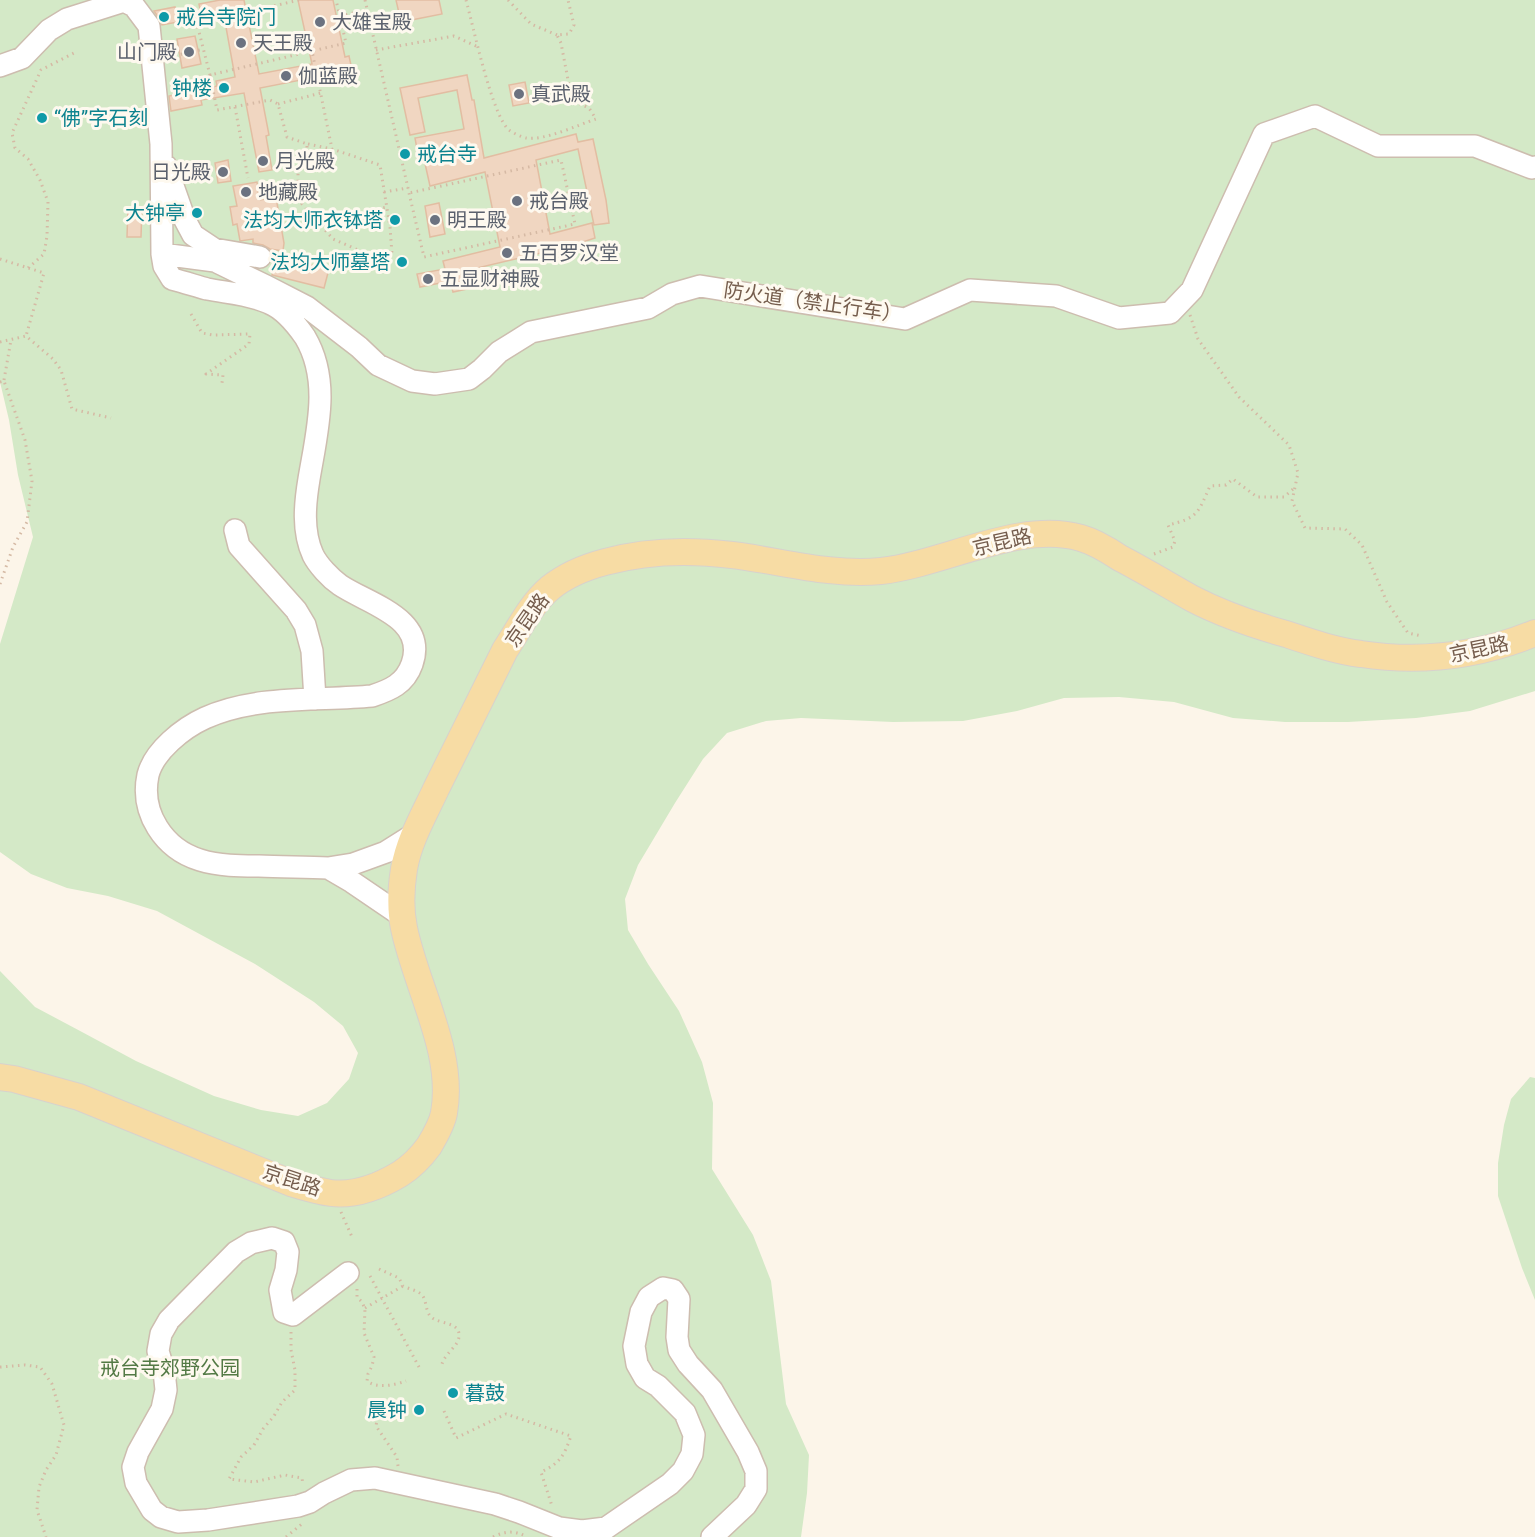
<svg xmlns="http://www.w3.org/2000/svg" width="1535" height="1537" font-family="Roboto,'Noto Sans SC',sans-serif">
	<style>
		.green { fill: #d4e9c7 }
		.building { fill: #f0d6c1; stroke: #e2bda2; stroke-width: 1.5 }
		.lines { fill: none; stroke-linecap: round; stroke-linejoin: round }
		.minor-casing { stroke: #cdbdaf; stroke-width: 24 }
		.major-casing { stroke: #d8d2cd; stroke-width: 28 }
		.path { stroke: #d5b9a4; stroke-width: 3; stroke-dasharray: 1.5 4.5; stroke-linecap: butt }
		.minor { stroke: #fff; stroke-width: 21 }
		.major { stroke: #f7dca4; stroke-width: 26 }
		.culture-dot { fill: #0f9aa8; stroke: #fef9ef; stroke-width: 2 }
		.worship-dot { fill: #6b7280; stroke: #fef9ef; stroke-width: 2 }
		.labels { text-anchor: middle; stroke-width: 6; stroke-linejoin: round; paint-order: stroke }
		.culture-label { font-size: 20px; fill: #0d838f; stroke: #fef9ef; text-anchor: end }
		.worship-label { font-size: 20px; fill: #5b616d; stroke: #fef9ef; text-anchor: start }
		.street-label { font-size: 20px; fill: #755d4d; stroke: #fef9ef }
		.park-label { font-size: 20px; fill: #537a45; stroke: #fef9ef }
	</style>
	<rect width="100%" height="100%" fill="#fcf5e9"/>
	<path class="green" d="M0,0H1535V691L1470,711L1416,718L1348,722H1285L1233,718L1174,702L1119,697L1064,698L1017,711L963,721L893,722L801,718L766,721L727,733L703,759L675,803L638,865L625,899L628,930L648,964L679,1011L702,1062L713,1103L712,1169L753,1235L771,1281L786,1404L809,1455L807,1493L801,1537H0V971L35,1007L82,1032L136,1061L214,1096L261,1110L298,1116L327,1103L349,1079L358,1053L343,1026L314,1002L255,964L157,911L108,896L67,888L31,874L0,852V644L33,537L18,475L9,420L0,382Z
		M1530,1077L1535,1078V1300L1522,1268L1498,1196V1163L1504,1125L1511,1099Z"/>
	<path class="building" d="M220,0H244L259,74L312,64L298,0H333L345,57L349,56L352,70L260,88L269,135L266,136L272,170L259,172L244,93L201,100L202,105L171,111L169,96L217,86L216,81L235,77L224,16L202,20L199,4Z
		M396,0H439L442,14L401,22Z
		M175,7L178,22L162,25L159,18L154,11Z
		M195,36L201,64L182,68L177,39Z
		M467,75L472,100H474L484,158L576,134L578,142L593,139L606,200L609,223L594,225L578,149L536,160L550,234L592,223L595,238L571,246L477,268L481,286L453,292L450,281L420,287L417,274L445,269L443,261L500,247L485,172L430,186L424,159L419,160L415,138L464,129L457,90L418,98L425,132L410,135L400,88Z
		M525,82L529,103L513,106L509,85Z
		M228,160L231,181L218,183L215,163Z
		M257,182L259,200L276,197L284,243L283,251L270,249L263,245L253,243V239L240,241L237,224L233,225L230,207L237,206L233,186Z
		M439,203L445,234L430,237L425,206Z
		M128,207H142L141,237H127Z
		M276,257L329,269L324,288L272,275Z"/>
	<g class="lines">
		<g class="minor-casing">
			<path id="minor" d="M0,66L22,58L49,30L67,19L124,1L134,6L149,26L161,144L162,254L164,266L172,279C184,282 196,286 207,289C228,293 250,294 269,303C284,309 296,324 305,337C331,381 317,431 309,479C305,503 302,531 313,555C318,565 330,578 340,585C368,604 428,618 412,664C405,684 390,690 372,696C317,701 255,695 205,718C183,728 154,751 148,775C140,813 164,849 200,860C219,866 240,866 259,866C282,867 305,867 328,868
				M166,166L185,220L193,235L214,249L260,257
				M162,254L215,261L266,286L307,307L359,347L378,365L412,381L435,384L469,379L482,369L499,352L531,332L648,308L672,294L700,286L905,319L970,290L1056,296L1119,318L1170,313L1192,290L1264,134L1315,116L1378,146H1475L1532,168L1535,167
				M235,530L239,546L296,610L305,625L312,651L315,699
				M402,916L352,882L328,868L353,864L386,852L413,835
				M348,1273L293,1315L284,1312L280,1290L286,1270L288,1252L284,1242L272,1238L251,1243L236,1252L169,1320L161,1334L158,1351L164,1371L166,1390L162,1409L138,1452L133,1467L136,1483L152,1510L161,1517L178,1522L208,1520L298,1506L310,1502L324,1493L351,1480L375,1478L495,1504L519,1512L559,1528L582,1531L606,1528L670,1484L683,1471L692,1454L694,1435L685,1413L658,1386L645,1378L637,1364L634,1346L641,1312L649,1297L663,1288L673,1290L679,1299L677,1337L679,1350L688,1364L712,1390L748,1452L756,1471V1489L746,1505L712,1537"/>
		</g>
		<g class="major-casing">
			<path id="major" d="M0,1077L14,1079L79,1097L291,1183C304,1187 317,1191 331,1193C355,1196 380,1186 400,1174C411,1167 421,1157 429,1146C435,1136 442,1124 444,1113C455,1052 416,987 404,928C400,909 401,888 404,869C409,840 424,815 436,789C459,743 482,696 505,650C519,629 531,604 550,588C566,575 586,567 605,562C645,551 691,550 732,555C781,561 831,576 881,571C944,564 1020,520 1081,538C1095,542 1108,550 1120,558C1145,571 1168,585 1193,599C1222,614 1254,625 1286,634C1310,642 1336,651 1361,654C1421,663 1479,656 1535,633"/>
		</g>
		<path class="path" d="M299,0L197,24L210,75L346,43L336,0
			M365,0L408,188L409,193L424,257L575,224L561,160L409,193
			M466,0C473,25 492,116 509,130C513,133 521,137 526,138C544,141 578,125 596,119L589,108L578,103L569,85L561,43L557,35L569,34L574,25L568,0
			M508,0L531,24L557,35
			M340,16L367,10
			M376,50L454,36L478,47
			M169,57L204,49
			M210,75L217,110L270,100L278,104L287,137L307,144V155L298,172V191L302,204L333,239L381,260L392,254L390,227L380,165L332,149L312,51
			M278,104L321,93
			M235,107L248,178
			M308,144L332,149
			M384,192L408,188
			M319,223L387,207
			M0,259L44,273L26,336
			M28,268L44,254L47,236L48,202L40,180L28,159L15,148L12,133L41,70L74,53
			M191,314L202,333L213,335L250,334L249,344L206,374L223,375L222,383
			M1190,315L1198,339L1239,397L1289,445L1298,473L1292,501L1305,528L1345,529L1362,545L1387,602L1408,633L1422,636
			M0,342L26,336L53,359L61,370L72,409L111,418
			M4,380L11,340
			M0,382L4,381L25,440L32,481L27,522L13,547L0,584
			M1154,554L1173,547L1175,541L1168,525C1198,518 1198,513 1210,486L1226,485L1233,479L1257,497H1284L1293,489
			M341,1212L352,1237
			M379,1269L399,1278L403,1286C409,1289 416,1290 421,1294C428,1300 424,1314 434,1319C443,1324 460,1323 459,1336C459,1346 445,1353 442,1364
			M370,1276L419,1367
			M357,1289V1297L362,1302L365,1309L364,1333L374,1357L372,1366L368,1374L367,1381C377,1389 395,1385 406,1381
			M365,1308L403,1286
			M291,1332V1350L295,1370V1390L282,1402L274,1416L263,1429L254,1445L241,1457L229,1479L254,1482L285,1475L302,1478L303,1485
			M0,1367L25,1365L40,1367L52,1384L64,1425L56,1455L46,1470L39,1487L37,1510L46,1537
			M444,1411L456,1438L506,1414L571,1436C564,1456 560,1463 541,1472L552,1506
			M398,1466L397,1457L376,1426C378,1409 395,1407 409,1402
			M286,1537L303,1523
			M493,1537C505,1531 515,1530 527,1537"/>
		<use href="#minor" class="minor"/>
		<use href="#major" class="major"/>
	</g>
	<g class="culture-dot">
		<circle cx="164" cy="17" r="6"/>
		<circle cx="224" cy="88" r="6"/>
		<circle cx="42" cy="118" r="6"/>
		<circle cx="405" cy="154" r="6"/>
		<circle cx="197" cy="213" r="6"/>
		<circle cx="395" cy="220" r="6"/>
		<circle cx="402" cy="262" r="6"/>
		<circle cx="453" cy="1393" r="6"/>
		<circle cx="419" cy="1410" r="6"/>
	</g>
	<g class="worship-dot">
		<circle cx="320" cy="22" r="6"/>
		<circle cx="241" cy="43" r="6"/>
		<circle cx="189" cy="52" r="6"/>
		<circle cx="286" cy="76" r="6"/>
		<circle cx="519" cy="94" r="6"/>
		<circle cx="263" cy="161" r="6"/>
		<circle cx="223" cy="172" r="6"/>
		<circle cx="246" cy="192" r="6"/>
		<circle cx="517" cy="201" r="6"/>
		<circle cx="435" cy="220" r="6"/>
		<circle cx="507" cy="253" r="6"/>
		<circle cx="428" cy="279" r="6"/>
	</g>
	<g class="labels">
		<g class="culture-label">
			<text x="176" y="24" text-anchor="start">戒台寺院门</text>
			<text x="212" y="95">钟楼</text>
			<text x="54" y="125" text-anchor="start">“佛”字石刻</text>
			<text x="417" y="161" text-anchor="start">戒台寺</text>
			<text x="185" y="220">大钟亭</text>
			<text x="383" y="227">法均大师衣钵塔</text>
			<text x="390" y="269">法均大师墓塔</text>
			<text x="465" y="1400" text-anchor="start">暮鼓</text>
			<text x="407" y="1417">晨钟</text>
		</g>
		<g class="worship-label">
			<text x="332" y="29">大雄宝殿</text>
			<text x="253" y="50">天王殿</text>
			<text x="177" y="59" text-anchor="end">山门殿</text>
			<text x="298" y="83">伽蓝殿</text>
			<text x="531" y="101">真武殿</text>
			<text x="275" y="168">月光殿</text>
			<text x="211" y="179" text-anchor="end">日光殿</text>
			<text x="258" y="199">地藏殿</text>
			<text x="529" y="208">戒台殿</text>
			<text x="447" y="227">明王殿</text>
			<text x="519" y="260">五百罗汉堂</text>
			<text x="440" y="286">五显财神殿</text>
		</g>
		<g class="street-label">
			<text transform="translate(813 302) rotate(8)" y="7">防火道（禁止行车）</text>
			<text transform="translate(1002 542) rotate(-13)" y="7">京昆路</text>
			<text transform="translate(527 620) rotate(-55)" y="7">京昆路</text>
			<text transform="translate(1479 649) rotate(-12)" y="7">京昆路</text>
			<text transform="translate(292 1180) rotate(18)" y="7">京昆路</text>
		</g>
		<g class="park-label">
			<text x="170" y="1375">戒台寺郊野公园</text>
		</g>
	</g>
</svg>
